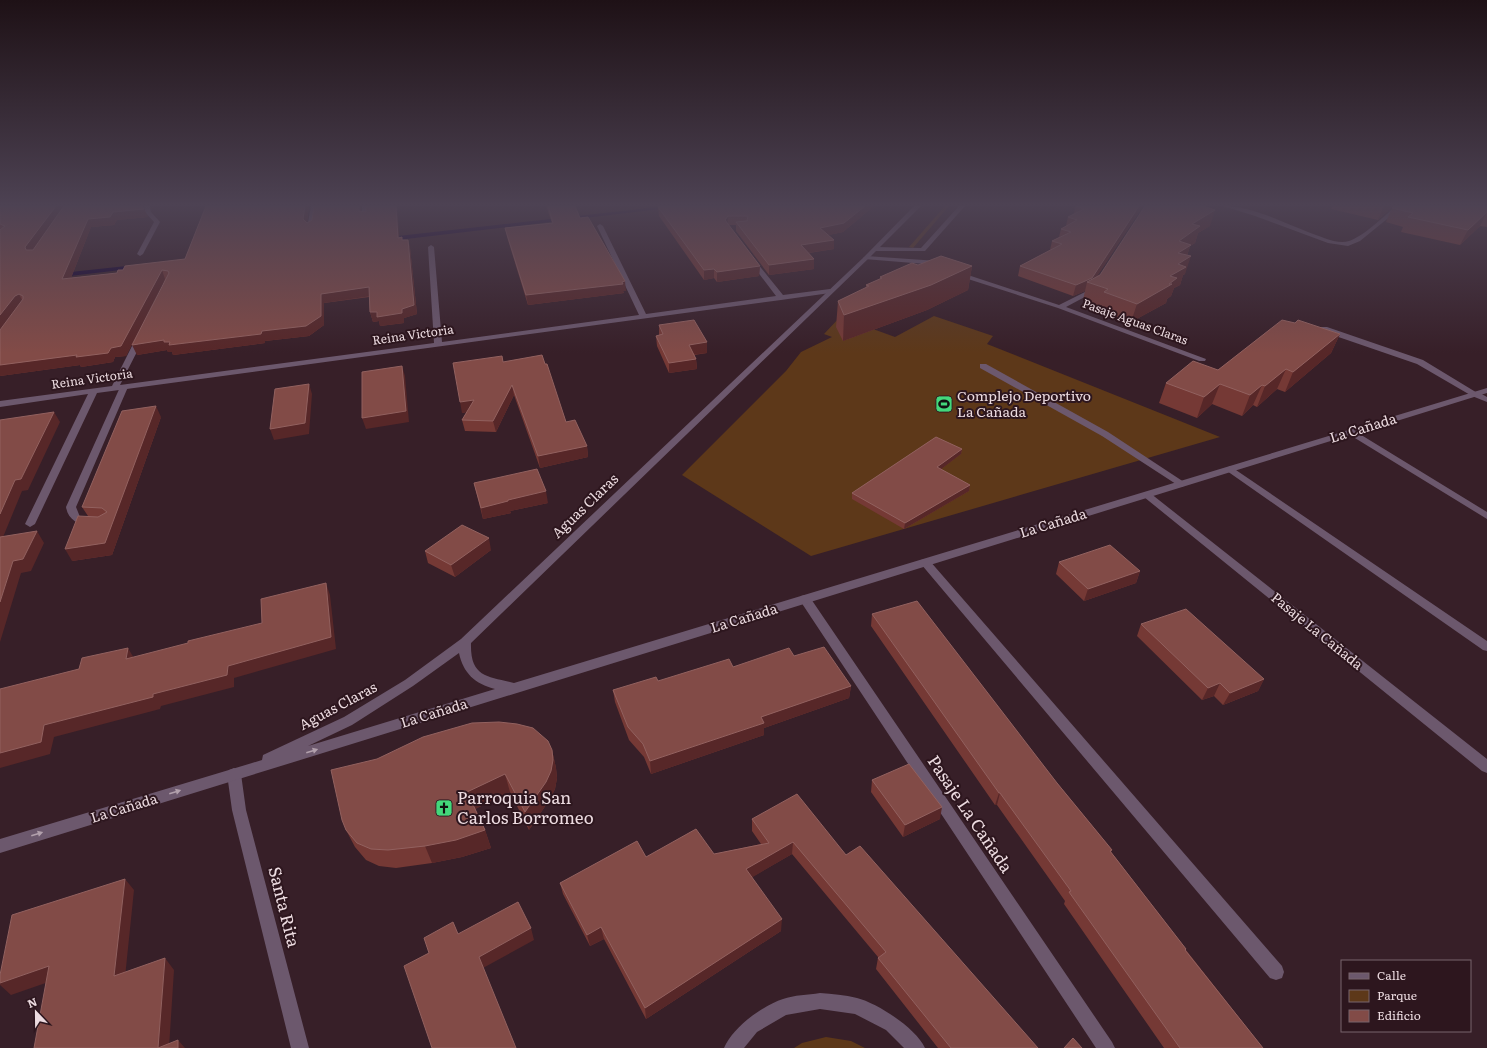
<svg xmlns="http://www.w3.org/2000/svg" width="1487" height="1048" font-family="Literata,serif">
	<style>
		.green { fill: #5d3819 }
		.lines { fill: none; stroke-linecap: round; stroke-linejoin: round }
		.stream { fill: #12002f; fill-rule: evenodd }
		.service { fill: #6c586d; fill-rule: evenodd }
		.minor { fill: #6c586d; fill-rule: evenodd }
		.tertiary { fill: #6c586d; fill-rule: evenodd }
		.wall { fill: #753935 }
		.shaded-wall { fill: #572728 }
		.building { fill: #824b47; stroke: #92615f }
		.oneway { fill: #b2a0ac }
		.labels { text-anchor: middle; stroke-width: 4; stroke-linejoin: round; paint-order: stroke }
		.far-street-label { font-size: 12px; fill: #ecdbe0; stroke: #2d161e }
		.poi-label { font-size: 14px; fill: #ecdbe0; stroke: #2d161e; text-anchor: start }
		.street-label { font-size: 14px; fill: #ecdbe0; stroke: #2d161e }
		.near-poi-label { font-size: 17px; fill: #ecdbe0; stroke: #2d161e; text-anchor: start }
		.near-street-label { font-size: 17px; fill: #ecdbe0; stroke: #2d161e }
	</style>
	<rect width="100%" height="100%" fill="#371f28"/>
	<path class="green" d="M945,206H949L913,248L909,247Z
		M934,316L993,336L987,344L1220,437L811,556L682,475L786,371L801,352L832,337L824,334L840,317L895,337Z
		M826,1037L851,1041L865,1048H794L802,1043Z"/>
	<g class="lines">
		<path class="stream" d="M666,206H686L389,241L386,239L389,237Z
			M136,265L139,267L138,268L61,277L58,275L61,273Z"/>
		<path class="service" d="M144,206H150L151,212L160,222L143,254L140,256L137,254L154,222L145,212Z
			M362,206H368L367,219L362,218Z
			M959,206H965L925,251H876L873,249L876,247L921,248Z
			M1321,327H1327L1423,360L1479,394L1475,396H1472L1417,364L1321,331Z
			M980,364H986L1108,432L1187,484L1182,487L1179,486L1102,436L980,368Z
			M121,385H124L128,387L76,507L80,517L94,522L95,524L90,527C78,524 68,520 66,507Z"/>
		<path class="minor" d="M311,206H317L313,228L310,230L307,228Z
			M1223,206C1252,206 1282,222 1308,232C1320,236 1337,245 1349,241C1364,236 1383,217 1396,206H1403L1360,241L1348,246L1328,243L1255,216Z
			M600,224L603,226L646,314L776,296L748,259L751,257L753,258L783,295L830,289L833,291L830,293L781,300L97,393L35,524L30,527L25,524L88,394L0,407V401L112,386L136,338L140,336L144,338L120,385L434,343L428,247L431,245L434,247L442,342L639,315L597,226Z
			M866,256L938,261L941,263L938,265L864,259L863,258Z
			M957,274L971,276L1059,305L1089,290L1092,286H1096L1097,287L1094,292L1066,307L1206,359L1205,361H1199L1058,308L968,279L955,277L954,276Z
			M1472,392H1478L1487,397V402L1472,396L1471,394Z
			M1230,466L1487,641V651L1483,650L1227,471L1225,469Z
			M1147,492L1150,493L1487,759V773L1482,771L1144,497L1142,495Z
			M925,559L929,560L1282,966L1284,972L1282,978L1276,980L1270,978L921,564L920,562L921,560Z
			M805,595L809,596L1112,1042L1115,1048H1096L801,602L799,599L801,596Z
			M234,768L239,770L241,774L246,810L309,1048H291L232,810L227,774L229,770Z
			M820,993C832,994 845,995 857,998C877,1003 916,1028 925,1048H904L886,1030L855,1014L820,1009L786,1015L757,1032L744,1048H724C733,1027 762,1006 783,999C794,995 808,995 820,993Z"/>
		<path class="tertiary" d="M914,206H921L868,259L471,643C470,678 488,676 514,683L1487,388V393L1358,433L1487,512V519L1350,435L0,853V839L262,760L263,755L344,717L405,680L461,639L864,257ZM459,653C463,673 475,684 495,689L308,746L352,725L413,686Z"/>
	</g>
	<path class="wall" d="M0,206L143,207L148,217L117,220L114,225L91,227L71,278L117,273L123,270L185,259L206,206H309L307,223L312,220L314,206H361V211L400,238L402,240H408L410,248L417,314L404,318V323L380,326L379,321L373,322L370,312L369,297L324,303V325L309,336L265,341V343L173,355L172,352H168L167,350L137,355L165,279L126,356L115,357L113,362L81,367L80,365L0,376Z
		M546,206H575L580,218L626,291H623L624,293L528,305L507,237L505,228L552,223Z
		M659,206H874L843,232L828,235L834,240V249L809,253L814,259V269L769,275L736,231V225H728L760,266L759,276L717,282L714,278L704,280L659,216L658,207Z
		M1075,206H1143L1097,276L1210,226L1198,233L1195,243L1190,246L1187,256L1185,274L1183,275L1180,285L1174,288L1171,296L1167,299L1166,303L1131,322L1099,310L1100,306L1083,300L1085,291L1073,296L1018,276L1020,266L1050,250L1052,241L1059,237L1061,229L1066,226L1068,217L1074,214Z
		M1332,206H1393L1378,220L1331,209Z
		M1487,206V227L1480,226L1460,245L1401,232L1403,227L1386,222L1392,208Z
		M918,265L972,266L968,290L927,310L843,341L836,327L838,301L866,288V285L880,279V277Z
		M1295,323L1340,334L1331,353L1285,392L1277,389L1257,407L1253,405L1242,416L1212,404L1197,418L1159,403L1166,383L1218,370Z
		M659,325L707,353L694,355L696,359L697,369L669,373L657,346L656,336L659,335Z
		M503,362L566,422L587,446L588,457L540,468L514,395L496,432L465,431L462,420L467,412L462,413Z
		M161,417L112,555L72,561L88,516L82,507Z
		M962,449L961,454L941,469L970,485L969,491L904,529L852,499V493Z
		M474,483L548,503L510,511L511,513L483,519Z
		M491,550L455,577L428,563L425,551Z
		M1059,562L1140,571L1136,583L1084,601L1056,574Z
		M872,614L1057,783L1112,850L1111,852L1186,949V950L1263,1048H1164L1064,904L1065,901L997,805H995L871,626Z
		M1141,624L1264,679L1258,691L1223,705L1214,696L1202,700L1137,636Z
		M794,656L851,686L849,698L764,728V735L651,774L644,757L629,740L615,702L613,690L658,681Z
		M552,750L556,768L557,778L555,789L550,799L529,830L510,792L475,809L485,830L491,848L462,857L432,863L396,868L379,866L366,860L355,847L346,830Z
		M872,780L940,819L903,837L871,792Z
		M752,819L846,855L1038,1048H938L876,969L878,958V957L792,854L752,877L781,931L646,1019L604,939L590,946L563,894L560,883L646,857L714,854L761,844L752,831Z"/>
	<path class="shaded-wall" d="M56,206H66L31,259L25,247Z
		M141,206H143V209H144L148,217L117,220L114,225L91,227L67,288L62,279L88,219L113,212Z
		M305,206H309L306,228L303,219Z
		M359,206H361V219L359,211Z
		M396,206H397L400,246L398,238Z
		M865,206H874L843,232L820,237V228Z
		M1139,206H1143L1092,284L1087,282L1085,291L1073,296L1076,285Z
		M1384,206H1393L1378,220Z
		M1215,210L1210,226L1198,233L1195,243L1190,246L1186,259L1191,256L1185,274L1183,275L1180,285L1174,288L1171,296L1167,299L1166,303L1131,322L1137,304L1170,276L1179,241L1192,224Z
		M1487,212L1480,226L1460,245L1468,230Z
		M728,216V225L725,220Z
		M408,240L410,248L417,314L404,318V323L380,326L379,321L373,322L370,312L402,309Z
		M834,240V249L800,254L801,245Z
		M814,259V269L769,275V265Z
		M760,266L759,276L717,282V272Z
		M972,266L968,290L927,310L843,341L844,315Z
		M714,269V278L704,280V270Z
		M162,270L165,279L126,356L115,357L113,362L81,367L80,365L0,376V365L77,355L111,348Z
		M625,281L626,291H623L624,293L528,305L526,295Z
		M369,287L371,296L324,303V325L309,336L265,341V343L173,355L172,352H168L167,350L137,355L132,345L164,340L262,331L321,294Z
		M19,294L24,304L0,332V315L15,296Z
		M1340,334L1331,353L1285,392L1293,372Z
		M707,342V353L689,355V345Z
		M696,359L697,369L669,373V363Z
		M402,366L405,376L409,422L366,429L362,418Z
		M1286,369L1277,389L1257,407L1265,386Z
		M309,384L312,394L309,434L274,440L270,429Z
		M1220,384L1212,404L1197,418L1204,397Z
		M512,385L514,395L496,432L493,421Z
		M1262,385L1253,405L1242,416L1250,395Z
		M474,400L476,410L462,413L460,402Z
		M156,406L161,417L112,555L72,561L65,549L105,543Z
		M54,412L60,422L28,490L22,491L1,542H0V514L15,480Z
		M587,446L588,457L540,468L538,456Z
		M962,449L961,454L936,473L937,467Z
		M970,485L969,491L904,529L905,523Z
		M546,491L548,503L510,511L511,513L483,519L481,508L508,500Z
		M37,531L44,543L31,571L21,573L0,642V602L13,561Z
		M489,538L491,550L455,577L451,565Z
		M1140,571L1136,583L1084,601L1088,589Z
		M326,583L330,595L336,649L234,678V687L161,706L160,709L54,737L50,754L0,768V753L44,725L153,694L228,666Z
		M128,648L135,660L126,659Z
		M1264,679L1258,691L1223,705L1230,693Z
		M1220,683L1214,696L1202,700L1208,688Z
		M851,686L849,698L764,728V735L651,774L650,761L761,717Z
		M552,750L556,768L557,778L555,789L550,799L529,830L525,812Z
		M505,774L510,792L473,810L467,792Z
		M999,793H1000L997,805H995Z
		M942,807L940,819L903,837L905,825Z
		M485,830L491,848L462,857L432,863L425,846Z
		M793,842L792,854L746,881V869Z
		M125,879L134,890L124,987L114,976Z
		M782,919L781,931L646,1019L645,1008Z
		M601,927L604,939L590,946L587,935Z
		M531,928L534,940L483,968L479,957Z
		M165,958L174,970L169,1048H158Z
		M49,966L60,978L11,995L0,985V983Z
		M178,1040L185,1048H178Z"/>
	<path class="building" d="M0,206H56L25,247L26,250H33L64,206H142L144,209L113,212L110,217L88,219L62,279L117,273L118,270H123L125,266L185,259L206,206H305L303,219L307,223L312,220L314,206H359V211L366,212V206H396L398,238L402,237V240H408L414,305L402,309V313L377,317V312H370L369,287L321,294V316L306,326L262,331L261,334L169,345L170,342H164V340L132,345L169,273L168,271L162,270L121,346L111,348L108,353L76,357L77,355L0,365V330L23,299V296L19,294L15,296L0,315V230L5,226L0,224Z
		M548,206H575L580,218L588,217L625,281L622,282L623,284L526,295L505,228L553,223Z
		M661,206H865L844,223L820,228L834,240L801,245L814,259L769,265L736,222L747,221L748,216H728L725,220L760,266L717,272L714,269L704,270L658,207Z
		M1076,206H1139L1092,278L1076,285L1020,266L1062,244L1052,241L1071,232L1061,229L1077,220L1068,217L1084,209Z
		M1145,206H1203L1215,210L1192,224L1200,226L1179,241L1191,245L1178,253L1191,256L1178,264L1186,267L1170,276L1177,278L1169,284H1172L1137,304L1104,292L1108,289L1087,282L1100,275Z
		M1394,206H1487V212L1468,230L1408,217L1413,213L1392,208Z
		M941,256L972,266L931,285L844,315L838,301L869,286L866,285L882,278L880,277L912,263L918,265Z
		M694,320L707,342L689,345L696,359L669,363L656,336L663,334L659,325Z
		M1282,320L1295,323L1298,320L1340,334L1293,372L1286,369L1265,386L1262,385L1250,395L1220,384L1204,397L1166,383L1193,361L1218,370Z
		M542,355L545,364H547L566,422L575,420L587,446L538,456L512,385L493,421L462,420L474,400L460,402L453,363L502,356L503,362Z
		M402,366L406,411L362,418V372Z
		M309,384L305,423L270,429L275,389Z
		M156,406L105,543L65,549L78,516L98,517L107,512L102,508L82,507L122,411Z
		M54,412L21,479L15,480L0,514V420Z
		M936,437L962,449L937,467L970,485L905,523L852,493Z
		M537,469L546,491L508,500V501L481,508L474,483Z
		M462,525L489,538L451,565L425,551Z
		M37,531L23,559L13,561L0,602V537Z
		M1110,545L1140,571L1088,589L1059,562Z
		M326,583L331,637L228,666L227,675L153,694V697L44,725L41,742L0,753V689L79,669L82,658L128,648L126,659L188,643V641L262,623L261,599Z
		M917,601L1057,783L1112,850L1110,851L1186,949L1185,950L1263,1048H1180L1069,892L1071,891L1000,793H999L872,614Z
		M1186,609L1264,679L1230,693L1220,683L1208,688L1141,624Z
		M824,647L851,686L761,717L764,723L650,761L643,744L628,727L613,690L656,677L658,681L729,659L733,667L789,648L794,656Z
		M499,722L517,724L533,728L548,741L552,750L553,760L551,771L546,782L525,812L505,774L467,792L485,830L456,840L425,846L388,850L371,849L357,843L346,830L342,820L331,770L377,759L423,737L472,723Z
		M909,764L942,807L905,825L872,780Z
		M797,794L846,855L860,846L1038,1048H951L878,958L886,952L793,842L746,869L782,919L645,1008L601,927L587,935L560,883L637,841L646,857L696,829L714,854L769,843L752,819Z
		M125,879L114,976L165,958L158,1048H34L49,966L0,983V975L12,915Z
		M518,902L531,928L479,957L516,1048H432L404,966L429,953L424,938L453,922L458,934Z
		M1073,1038L1082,1048H1064Z
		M178,1040V1048H158Z"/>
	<defs><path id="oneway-solid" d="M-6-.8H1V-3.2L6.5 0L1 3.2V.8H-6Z"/></defs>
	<g class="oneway">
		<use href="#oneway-solid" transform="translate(312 751) rotate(-17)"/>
		<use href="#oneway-solid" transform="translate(175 792) rotate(-17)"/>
		<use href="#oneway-solid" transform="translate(37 834) rotate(-17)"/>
	</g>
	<linearGradient id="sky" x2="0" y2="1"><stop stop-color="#1e1116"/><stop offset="0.58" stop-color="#4d4253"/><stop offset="1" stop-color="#4d4253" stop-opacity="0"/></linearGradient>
	<rect width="1487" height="353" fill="url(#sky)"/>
	<defs>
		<g id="stadium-square" transform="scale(0.9)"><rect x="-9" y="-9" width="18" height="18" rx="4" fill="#43d77b" stroke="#2d161e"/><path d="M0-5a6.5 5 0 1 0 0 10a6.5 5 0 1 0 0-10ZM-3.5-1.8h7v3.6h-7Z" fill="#111"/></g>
		<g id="church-square" transform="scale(0.9)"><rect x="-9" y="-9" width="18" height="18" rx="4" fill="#43d77b" stroke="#2d161e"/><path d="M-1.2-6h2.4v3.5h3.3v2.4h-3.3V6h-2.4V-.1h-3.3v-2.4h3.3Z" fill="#111"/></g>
	</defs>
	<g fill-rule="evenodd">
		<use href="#stadium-square" x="944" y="404"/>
		<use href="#church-square" x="444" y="808"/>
	</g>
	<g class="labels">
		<g class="far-street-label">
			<text transform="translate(1135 322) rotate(20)" y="4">Pasaje Aguas Claras</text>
			<text transform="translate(413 335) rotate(-8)" y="4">Reina Victoria</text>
			<text transform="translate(92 379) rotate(-8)" y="4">Reina Victoria</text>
		</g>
		<g class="poi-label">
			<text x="957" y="401">Complejo Deportivo<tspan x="957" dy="16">La Cañada</tspan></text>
		</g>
		<g class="street-label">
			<text transform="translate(1363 428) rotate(-17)" y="5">La Cañada</text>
			<text transform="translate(585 506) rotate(-44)" y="5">Aguas Claras</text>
			<text transform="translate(1053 523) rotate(-17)" y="5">La Cañada</text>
			<text transform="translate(744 618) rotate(-17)" y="5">La Cañada</text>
			<text transform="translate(1317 631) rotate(39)" y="5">Pasaje La Cañada</text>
			<text transform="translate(338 706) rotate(-28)" y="5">Aguas Claras</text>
			<text transform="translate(434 713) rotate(-17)" y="5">La Cañada</text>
			<text transform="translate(124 808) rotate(-17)" y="5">La Cañada</text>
		</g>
		<g class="near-poi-label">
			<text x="457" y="804">Parroquia San<tspan x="457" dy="20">Carlos Borromeo</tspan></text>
		</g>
		<g class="near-street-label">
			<text transform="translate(970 814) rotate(56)" y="6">Pasaje La Cañada</text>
			<text transform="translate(284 907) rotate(76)" y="6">Santa Rita</text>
		</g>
	</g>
	<rect x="1341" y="960" width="130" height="72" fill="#2d161e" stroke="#79656c"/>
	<rect x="1349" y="973" width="20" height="6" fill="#6c586d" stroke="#79656c"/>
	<text x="1377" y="980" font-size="12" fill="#ecdbe0">Calle</text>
	<rect x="1349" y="990" width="20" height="12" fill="#5d3819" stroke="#79656c"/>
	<text x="1377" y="1000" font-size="12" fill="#ecdbe0">Parque</text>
	<rect x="1349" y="1010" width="20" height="12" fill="#824b47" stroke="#79656c"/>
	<text x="1377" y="1020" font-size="12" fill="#ecdbe0">Edificio</text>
	<g transform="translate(36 1012) rotate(338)" stroke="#2d161e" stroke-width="3" paint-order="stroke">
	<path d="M0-3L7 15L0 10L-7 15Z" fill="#ecdbe0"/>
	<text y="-6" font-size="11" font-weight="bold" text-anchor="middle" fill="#ecdbe0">N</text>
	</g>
</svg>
